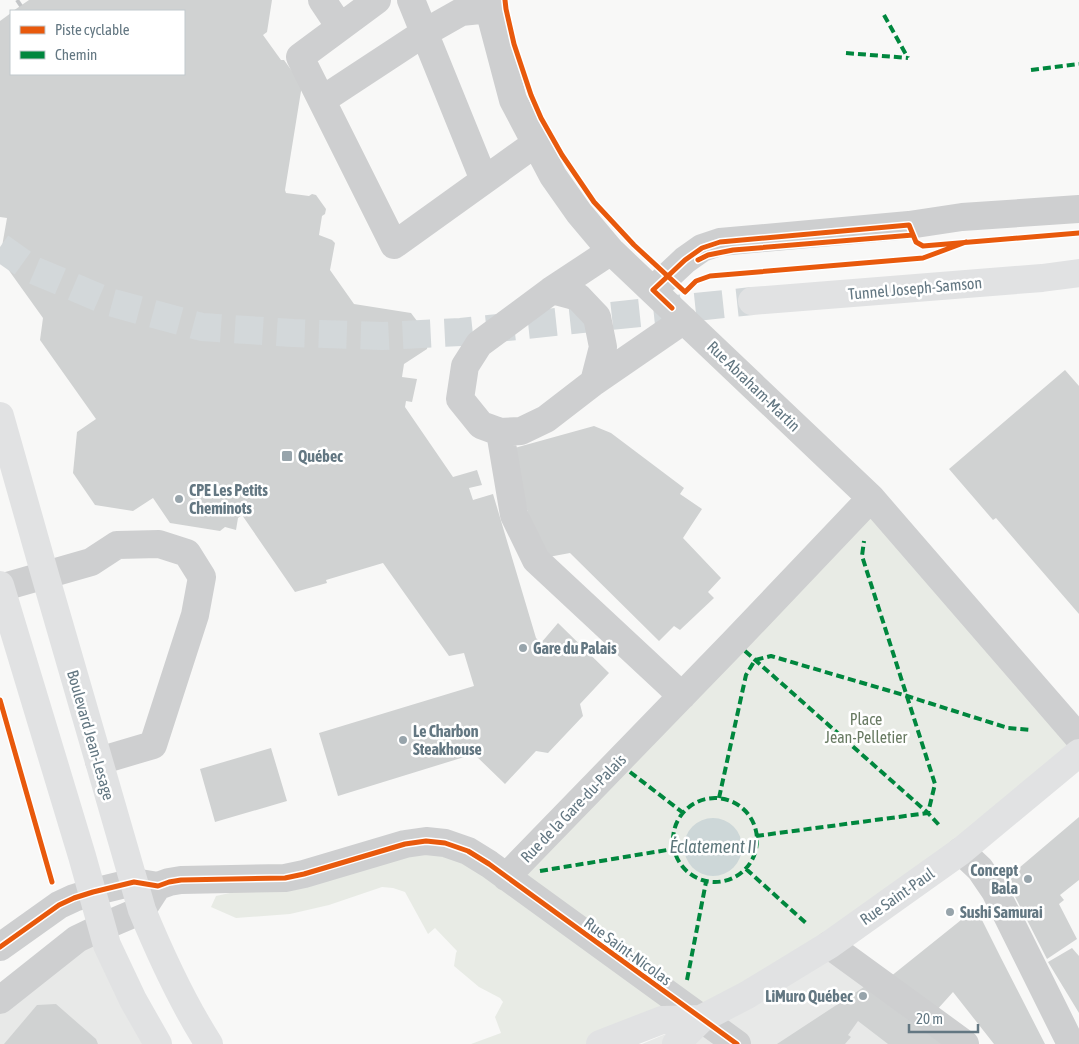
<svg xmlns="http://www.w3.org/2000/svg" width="1079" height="1044" font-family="'Asap Condensed',sans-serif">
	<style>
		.built { fill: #e8e9e8 }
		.green { fill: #e8ebe5 }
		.water { fill: #cdd7d8 }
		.building { fill: #d0d2d2 }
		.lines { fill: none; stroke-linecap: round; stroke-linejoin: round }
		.major-tunnel { stroke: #d3d8da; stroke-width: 28; stroke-dasharray: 28 14; stroke-linecap: butt }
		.minor { stroke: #cecfd0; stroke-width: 28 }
		.major { stroke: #e1e2e3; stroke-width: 28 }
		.rail { stroke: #c3c5c7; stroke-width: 4; stroke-dasharray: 8 4; stroke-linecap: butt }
		.quiet { stroke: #00873e; stroke-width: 4; stroke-dasharray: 8 4; stroke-linecap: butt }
		.cycleway-casing { stroke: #fff; stroke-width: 8 }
		.cycleway { stroke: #e8590c; stroke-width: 5 }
		.poi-dot { fill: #97a4ab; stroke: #fff; stroke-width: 2 }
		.labels { text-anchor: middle; stroke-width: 5; stroke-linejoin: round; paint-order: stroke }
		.street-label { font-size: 16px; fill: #637782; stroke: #fff }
		.poi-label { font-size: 16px; font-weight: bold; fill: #637782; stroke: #fff; text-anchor: start }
		.park-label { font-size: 16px; fill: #687a62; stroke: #fff }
		.water-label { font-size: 18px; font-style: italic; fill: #5e777c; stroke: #fff }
	</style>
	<rect width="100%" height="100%" fill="#f8f8f7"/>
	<path class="built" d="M102,927L158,1044H0V1000Z
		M829,945L965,1044H642L701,1019Z"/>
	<path class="green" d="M871,498L1079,753L747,995L600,1044H471L501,1033L495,1017L503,1002L500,998L479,987L454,966L456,953L457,951L435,928L428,934L405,892L393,888L382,887L329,905L290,914L236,918L211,907L216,896L253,888L405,844L506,877Z"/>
	<path class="water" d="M684 847a29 29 0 1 1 58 0a29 29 0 1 1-58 0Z"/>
	<path class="building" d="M29,0H272L267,32L263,35L281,60H284L302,85L285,190L286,193L309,196L312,194L316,195L326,209L325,214L322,216L319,235L332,240L335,243L330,270L354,304L411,313L429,337L427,349L404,364L402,377L417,379L412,402L406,401L405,407L453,477L477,470L482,485L469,488L473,500L493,494L536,638L541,643L558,623L609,673L580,704L583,716L548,753L536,751L505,784L474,754L338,796L319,733L474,686L464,653L449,656L383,563L326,580L327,583L295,592L242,515L238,518L236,530L225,527L220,531L170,523L153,498L133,511L95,505L73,473L77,432L96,419L40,340L43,318L0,258L7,218L0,217V21L11,13V74H184V11H13Z
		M1065,370L1079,386V614L996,518L993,520L949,469Z
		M594,426L611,433L684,488L680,494L702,509L683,538L721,578L708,592L714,598L680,630L674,626L659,641L570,553L543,558L510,458L511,449Z
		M271,748L287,801L215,822L200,769Z
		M1079,817V880L1060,895L1064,900L1059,904L1077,939L1047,959L1006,879Z
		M976,908L1001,958L1045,1044H994L953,992L935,1012L890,977Z
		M1072,948L1079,956V1013L1048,962Z
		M867,985L946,1044H888L858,1021L848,1035L851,1037L845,1044H777Z
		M56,1004L96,1039L98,1044H4L37,1005Z"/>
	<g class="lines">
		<path class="major-tunnel" d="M0,247L31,269L109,302L202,327L293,333L382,336L461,332L752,301"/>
		<path class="minor" d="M322,0L340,27
			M377,0L300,57L394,245L536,143
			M411,0L484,180
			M489,0L491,17L513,100L553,176L579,213L611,251L871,498L1079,738
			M322,100L424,33L461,12L490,9
			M611,251L552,290L479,344L465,366L460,399L481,425L500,432L521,431L546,419L594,382L684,320
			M552,290L578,297L597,317L603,347L594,382
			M653,290L685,260L702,248L720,242L909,225L962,217L1079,209
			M500,432L514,515L536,560L682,696
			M0,588L91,562L117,545L159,544L187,553L202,577L195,615L153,745L99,761
			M961,851L980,869L995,891L1071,1044
			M506,877L734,642L871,498
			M829,945L965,1044
			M0,947L59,905L74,898L93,892L134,882L158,886L169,882L181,880L285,878L304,874L405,844L426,841L445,843L468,851L489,864L737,1044
			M0,1000L77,939L102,927L142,910L155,890"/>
		<path class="major" d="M752,301L1042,278L1079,273
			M0,416L45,575L142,910C161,956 182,1002 209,1044
			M0,585L82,856L107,945L133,1000L158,1044
			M600,1044L662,1020L701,1019
			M676,1044L701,1019L747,995L829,945L961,851L1079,753"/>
		<path class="rail" d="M17,0L21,6"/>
		<path class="quiet" d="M884,15L908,58
			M846,53L908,58
			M1031,70L1079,64
			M745,651L928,813L939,825
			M630,772L682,812
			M673 840a42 42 0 1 1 84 0a42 42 0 1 1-84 0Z
			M719,798L746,675L755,660L771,656L907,696L1008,728L1032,730
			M756,836L928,813L935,784L862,556L864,541
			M746,869L807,924
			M540,871L673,849
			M687,980L706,882"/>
		<g class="cycleway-casing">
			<path id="cycleway" d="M505,0L506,9L514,44L531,95L541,118L562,155L594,202L634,245L685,292L696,281L710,276L923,258L966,242
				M698,260L708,255L733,250L913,235
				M672,308L653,290L685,260L702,248L720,242L909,225L916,242L923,246L1079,233
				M0,700L52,882
				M0,947L59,905L74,898L93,892L134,882L158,886L169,882L181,880L285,878L304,874L405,844L426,841L445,843L468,851L489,864L737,1044"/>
		</g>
		<use href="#cycleway" class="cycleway"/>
	</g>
	<g class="poi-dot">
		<rect x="281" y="450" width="12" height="12" rx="2.5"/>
		<circle cx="179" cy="499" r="5"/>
		<circle cx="523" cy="648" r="5"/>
		<circle cx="403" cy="740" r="5"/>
		<circle cx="1028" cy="879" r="5"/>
		<circle cx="950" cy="912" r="5"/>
		<circle cx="863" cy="996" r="5"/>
	</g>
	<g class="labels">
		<g class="street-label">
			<text transform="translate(915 288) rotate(-5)" y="6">Tunnel Joseph-Samson</text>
			<text transform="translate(754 386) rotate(44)" y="6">Rue Abraham-Martin</text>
			<text transform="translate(91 735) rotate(74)" y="6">Boulevard Jean-Lesage</text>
			<text transform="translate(573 808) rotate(-46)" y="6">Rue de la Gare-du-Palais</text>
			<text transform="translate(897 896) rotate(-35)" y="6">Rue Saint-Paul</text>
			<text transform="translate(628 951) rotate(36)" y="6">Rue Saint-Nicolas</text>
		</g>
		<g class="poi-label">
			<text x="298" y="462">Québec</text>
			<text x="189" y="496">CPE Les Petits<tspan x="189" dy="18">Cheminots</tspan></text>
			<text x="533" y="654">Gare du Palais</text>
			<text x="413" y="737">Le Charbon<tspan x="413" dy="18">Steakhouse</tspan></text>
			<text x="1018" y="876" text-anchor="end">Concept<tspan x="1018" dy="18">Bala</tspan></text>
			<text x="960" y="918">Sushi Samurai</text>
			<text x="853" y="1002" text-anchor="end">LiMuro Québec</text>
		</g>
		<g class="park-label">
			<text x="866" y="725">Place<tspan x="866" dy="18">Jean-Pelletier</tspan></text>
		</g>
		<g class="water-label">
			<text x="713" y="853">Éclatement II</text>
		</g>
	</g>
	<rect x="10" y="10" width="175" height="65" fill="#ffffff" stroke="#c1c9cd"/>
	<rect x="20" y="26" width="25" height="8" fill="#e8590c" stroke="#c1c9cd"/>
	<text x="55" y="35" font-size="15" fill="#637782">Piste cyclable</text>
	<rect x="20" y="51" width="25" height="8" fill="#00873e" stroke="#c1c9cd"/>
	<text x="55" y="60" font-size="15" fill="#637782">Chemin</text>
	<path d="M909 1024v8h69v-8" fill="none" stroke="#637782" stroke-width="2.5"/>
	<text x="916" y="1024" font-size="15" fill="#637782" stroke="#ffffff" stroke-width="4" paint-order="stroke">20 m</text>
</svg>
